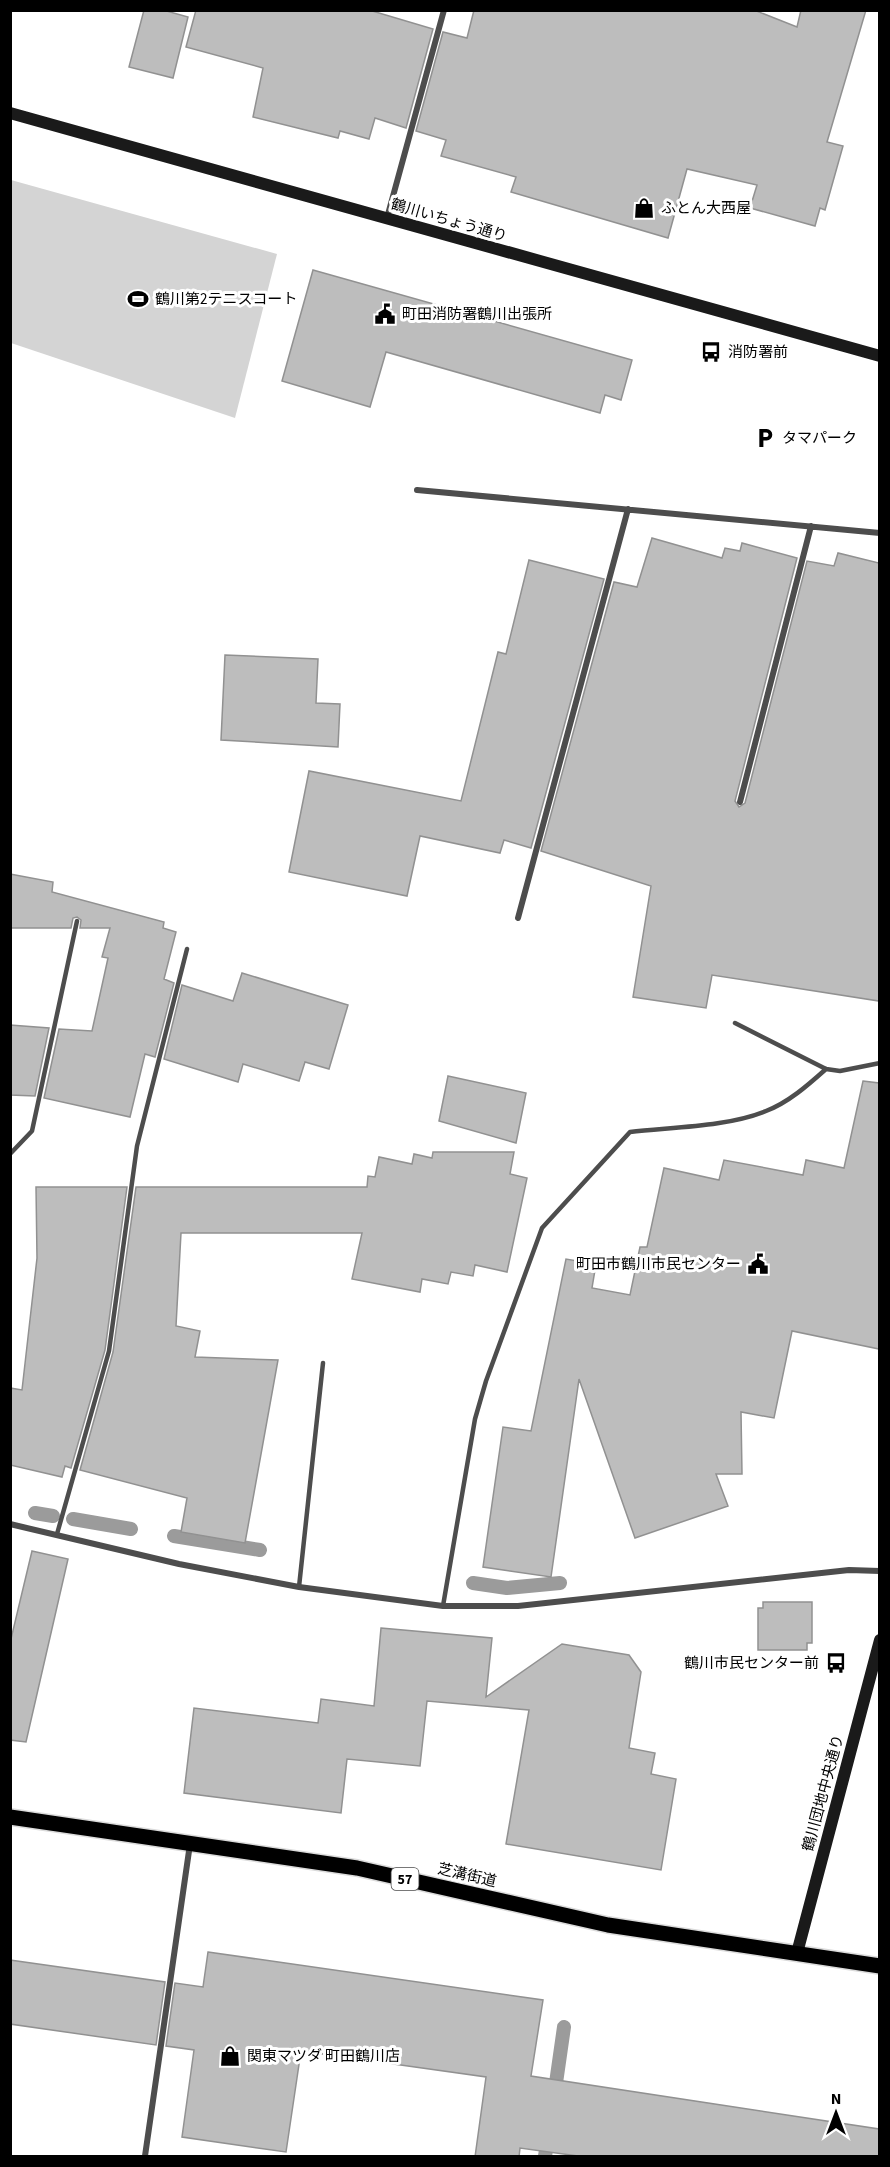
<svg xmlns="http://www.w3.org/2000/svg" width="890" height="2167" font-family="'Source Sans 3','Noto Sans JP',sans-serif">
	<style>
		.green { fill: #d4d4d4 }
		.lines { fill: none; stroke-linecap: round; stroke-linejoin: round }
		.stream { stroke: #9b9b9b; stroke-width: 14 }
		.building { fill: #bdbdbd; stroke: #919191; stroke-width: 1.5 }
		.primary-casing { stroke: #dbdbdb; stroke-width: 18 }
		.lane { stroke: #4d4d4d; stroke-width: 4.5 }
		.street { stroke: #4d4d4d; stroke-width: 6 }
		.secondary { stroke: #1a1a1a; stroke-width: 12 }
		.primary { stroke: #000; stroke-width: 15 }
		.labels { text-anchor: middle; stroke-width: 6; stroke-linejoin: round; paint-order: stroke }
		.shield { fill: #fff; stroke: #4c4c4c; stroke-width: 1.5 }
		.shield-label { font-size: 14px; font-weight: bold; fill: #000 }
		.poi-label { font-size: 15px; fill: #000; stroke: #fff; text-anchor: start }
		.street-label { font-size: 15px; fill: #000; stroke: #fff }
	</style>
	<rect width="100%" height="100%" fill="#fff"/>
	<path class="green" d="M11,180L277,254L235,418L11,343Z"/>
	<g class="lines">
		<path class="stream" d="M35,1513L53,1516
			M73,1519L131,1529
			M174,1536L260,1550
			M473,1583L507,1588L560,1583
			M554,2097L564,2027
			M545,2156L549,2133"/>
	</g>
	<path class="building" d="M144,10H163L188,17L173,78L129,67Z
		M196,10H369L433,29L406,128L375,118L369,139L340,131L338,138L253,117L263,68L186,47Z
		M474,10H754L797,27L801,10H866L827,142L843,146L825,210L820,208L815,226L750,208L757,185L687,169L668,238L511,192L516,177L441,156L446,140L416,131L443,32L467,38Z
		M313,270L632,360L621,400L605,395L600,413L386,352L370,407L282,381Z
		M652,538L722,558L725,548L740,551L742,543L797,558L735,801L739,807L745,803L807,561L834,566L838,553L879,563V1001L712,975L706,1008L633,997L651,886L541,851L614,582L637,587Z
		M529,560L604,579L531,848L504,840L500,853L420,836L407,896L289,872L309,771L461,801L498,652L506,654Z
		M225,655L318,659L316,703L340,704L338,747L221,740Z
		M10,874L53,882L52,892L164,922L163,928L176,932L164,979L174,983L155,1057L145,1054L130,1117L44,1098L59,1029L92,1031L108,958L102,957L110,928H80L81,920L77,917L73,918L71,928H10Z
		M242,973L348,1005L329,1069L305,1062L299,1081L243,1064L238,1082L164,1059L182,985L233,1001Z
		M10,1025L49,1028L35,1096L10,1095Z
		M448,1076L526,1093L516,1143L439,1121Z
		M863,1081L879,1083V1349L792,1331L774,1418L741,1412L742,1474H716L728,1506L635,1538L579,1379L551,1577L483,1567L503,1427L531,1431L566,1259L596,1264L592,1288L630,1295L640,1247H647L664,1168L719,1180L724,1160L803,1175L806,1160L844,1168Z
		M433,1152H514L510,1174L527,1178L507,1272L475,1265L473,1276L451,1272L448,1284L422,1279L420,1292L352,1279L362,1233H181L176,1326L200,1331L195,1357L278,1360L245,1543L181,1532L187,1498L80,1470L113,1352L136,1187H367L368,1176L375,1177L379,1157L412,1164L414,1154L432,1158Z
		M36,1187H127L105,1350L71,1468L65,1466L62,1477L10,1465V1388L22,1390L37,1258Z
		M32,1551L68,1559L26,1742L10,1740V1643Z
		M763,1602H812V1643H807V1650H758V1608H763Z
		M381,1628L492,1638L486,1697L562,1644L629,1655L641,1672L629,1748L655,1753L651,1774L676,1779L661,1870L506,1844L529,1710L427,1701L420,1766L347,1759L341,1813L184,1793L194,1708L318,1723L321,1699L374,1706Z
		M208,1952L543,2000L531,2076L879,2129V2157L578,2156L520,2148L519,2157H475L486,2077L301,2051L286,2152L182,2137L194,2050L166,2046L175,1983L203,1987Z
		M10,1960L165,1982L156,2045L10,2024Z"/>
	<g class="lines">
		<g class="primary-casing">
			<path id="primary" d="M10,1817L357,1868L608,1925L880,1966"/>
		</g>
		<path class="lane" d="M735,1023L826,1069L840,1071L880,1063
			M10,1154L32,1131L77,921
			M57,1534L109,1351L137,1146L187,949
			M299,1587L323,1363
			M443,1606L475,1419L486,1381L542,1228L630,1132C672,1127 727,1127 766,1111C789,1102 808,1085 826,1069"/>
		<path class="street" d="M387,218L444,10
			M417,490L880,533
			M740,802L811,526
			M518,918L628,509
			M10,1524L179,1564L299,1587L443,1606H518L849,1570L880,1571
			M145,2156L190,1844"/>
		<path class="secondary" d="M10,113L880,356
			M797,1953L880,1640"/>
		<use href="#primary" class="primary"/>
	</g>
	<defs>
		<g id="shop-bare" transform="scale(1.62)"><path d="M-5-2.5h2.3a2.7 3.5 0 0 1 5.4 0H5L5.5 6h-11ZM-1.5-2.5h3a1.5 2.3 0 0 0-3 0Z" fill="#000" stroke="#fff" stroke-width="2.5" paint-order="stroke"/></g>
		<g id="stadium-bare" transform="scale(1.62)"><path d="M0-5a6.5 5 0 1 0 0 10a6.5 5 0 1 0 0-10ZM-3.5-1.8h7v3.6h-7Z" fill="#000" stroke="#fff" stroke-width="2.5" paint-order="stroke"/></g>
		<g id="civic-bare" transform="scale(1.62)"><path d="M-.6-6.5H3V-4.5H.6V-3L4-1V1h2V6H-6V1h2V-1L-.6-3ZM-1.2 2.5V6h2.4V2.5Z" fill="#000" stroke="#fff" stroke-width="2.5" paint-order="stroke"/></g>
		<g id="bus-bare" transform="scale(1.62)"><path d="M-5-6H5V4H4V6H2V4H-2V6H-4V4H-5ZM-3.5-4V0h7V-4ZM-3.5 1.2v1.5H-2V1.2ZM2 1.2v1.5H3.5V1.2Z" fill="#000" stroke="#fff" stroke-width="2.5" paint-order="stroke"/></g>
		<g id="parking-bare" transform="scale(1.62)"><path d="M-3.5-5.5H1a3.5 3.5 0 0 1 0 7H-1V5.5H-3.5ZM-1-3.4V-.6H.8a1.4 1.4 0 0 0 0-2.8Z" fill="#000" stroke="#fff" stroke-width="2.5" paint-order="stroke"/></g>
	</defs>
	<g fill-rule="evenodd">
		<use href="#shop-bare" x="644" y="208"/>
		<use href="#stadium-bare" x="138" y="299"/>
		<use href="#civic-bare" x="385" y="314"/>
		<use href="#bus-bare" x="711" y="352"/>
		<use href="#parking-bare" x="765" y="438"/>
		<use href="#civic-bare" x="758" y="1264"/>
		<use href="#bus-bare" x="836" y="1663"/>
		<use href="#shop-bare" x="230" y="2056"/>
	</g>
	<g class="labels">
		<rect class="shield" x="391.5" y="1868" width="27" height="22" rx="4.5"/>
		<g class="shield-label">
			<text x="405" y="1884">57</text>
		</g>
		<g class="poi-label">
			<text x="661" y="213">ふとん大西屋</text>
			<text x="155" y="304">鶴川第2テニスコート</text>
			<text x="402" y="319">町田消防署鶴川出張所</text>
			<text x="728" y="357">消防署前</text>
			<text x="782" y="443">タマパーク</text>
			<text x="741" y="1269" text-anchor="end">町田市鶴川市民センター</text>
			<text x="819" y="1668" text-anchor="end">鶴川市民センター前</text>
			<text x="247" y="2061">関東マツダ 町田鶴川店</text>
		</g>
		<g class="street-label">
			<text transform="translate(449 220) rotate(16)" y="5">鶴川いちょう通り</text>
			<text transform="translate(823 1793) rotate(-75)" y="5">鶴川団地中央通り</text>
			<text transform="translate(467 1875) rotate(13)" y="5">芝溝街道</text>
		</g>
	</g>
	<rect width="890" height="2167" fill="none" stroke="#000000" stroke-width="24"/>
	<g transform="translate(836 2113)" stroke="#ffffff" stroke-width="4.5" paint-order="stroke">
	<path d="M0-4.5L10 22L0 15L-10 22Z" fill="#000000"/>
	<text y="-9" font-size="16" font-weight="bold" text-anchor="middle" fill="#000000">N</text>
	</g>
</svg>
